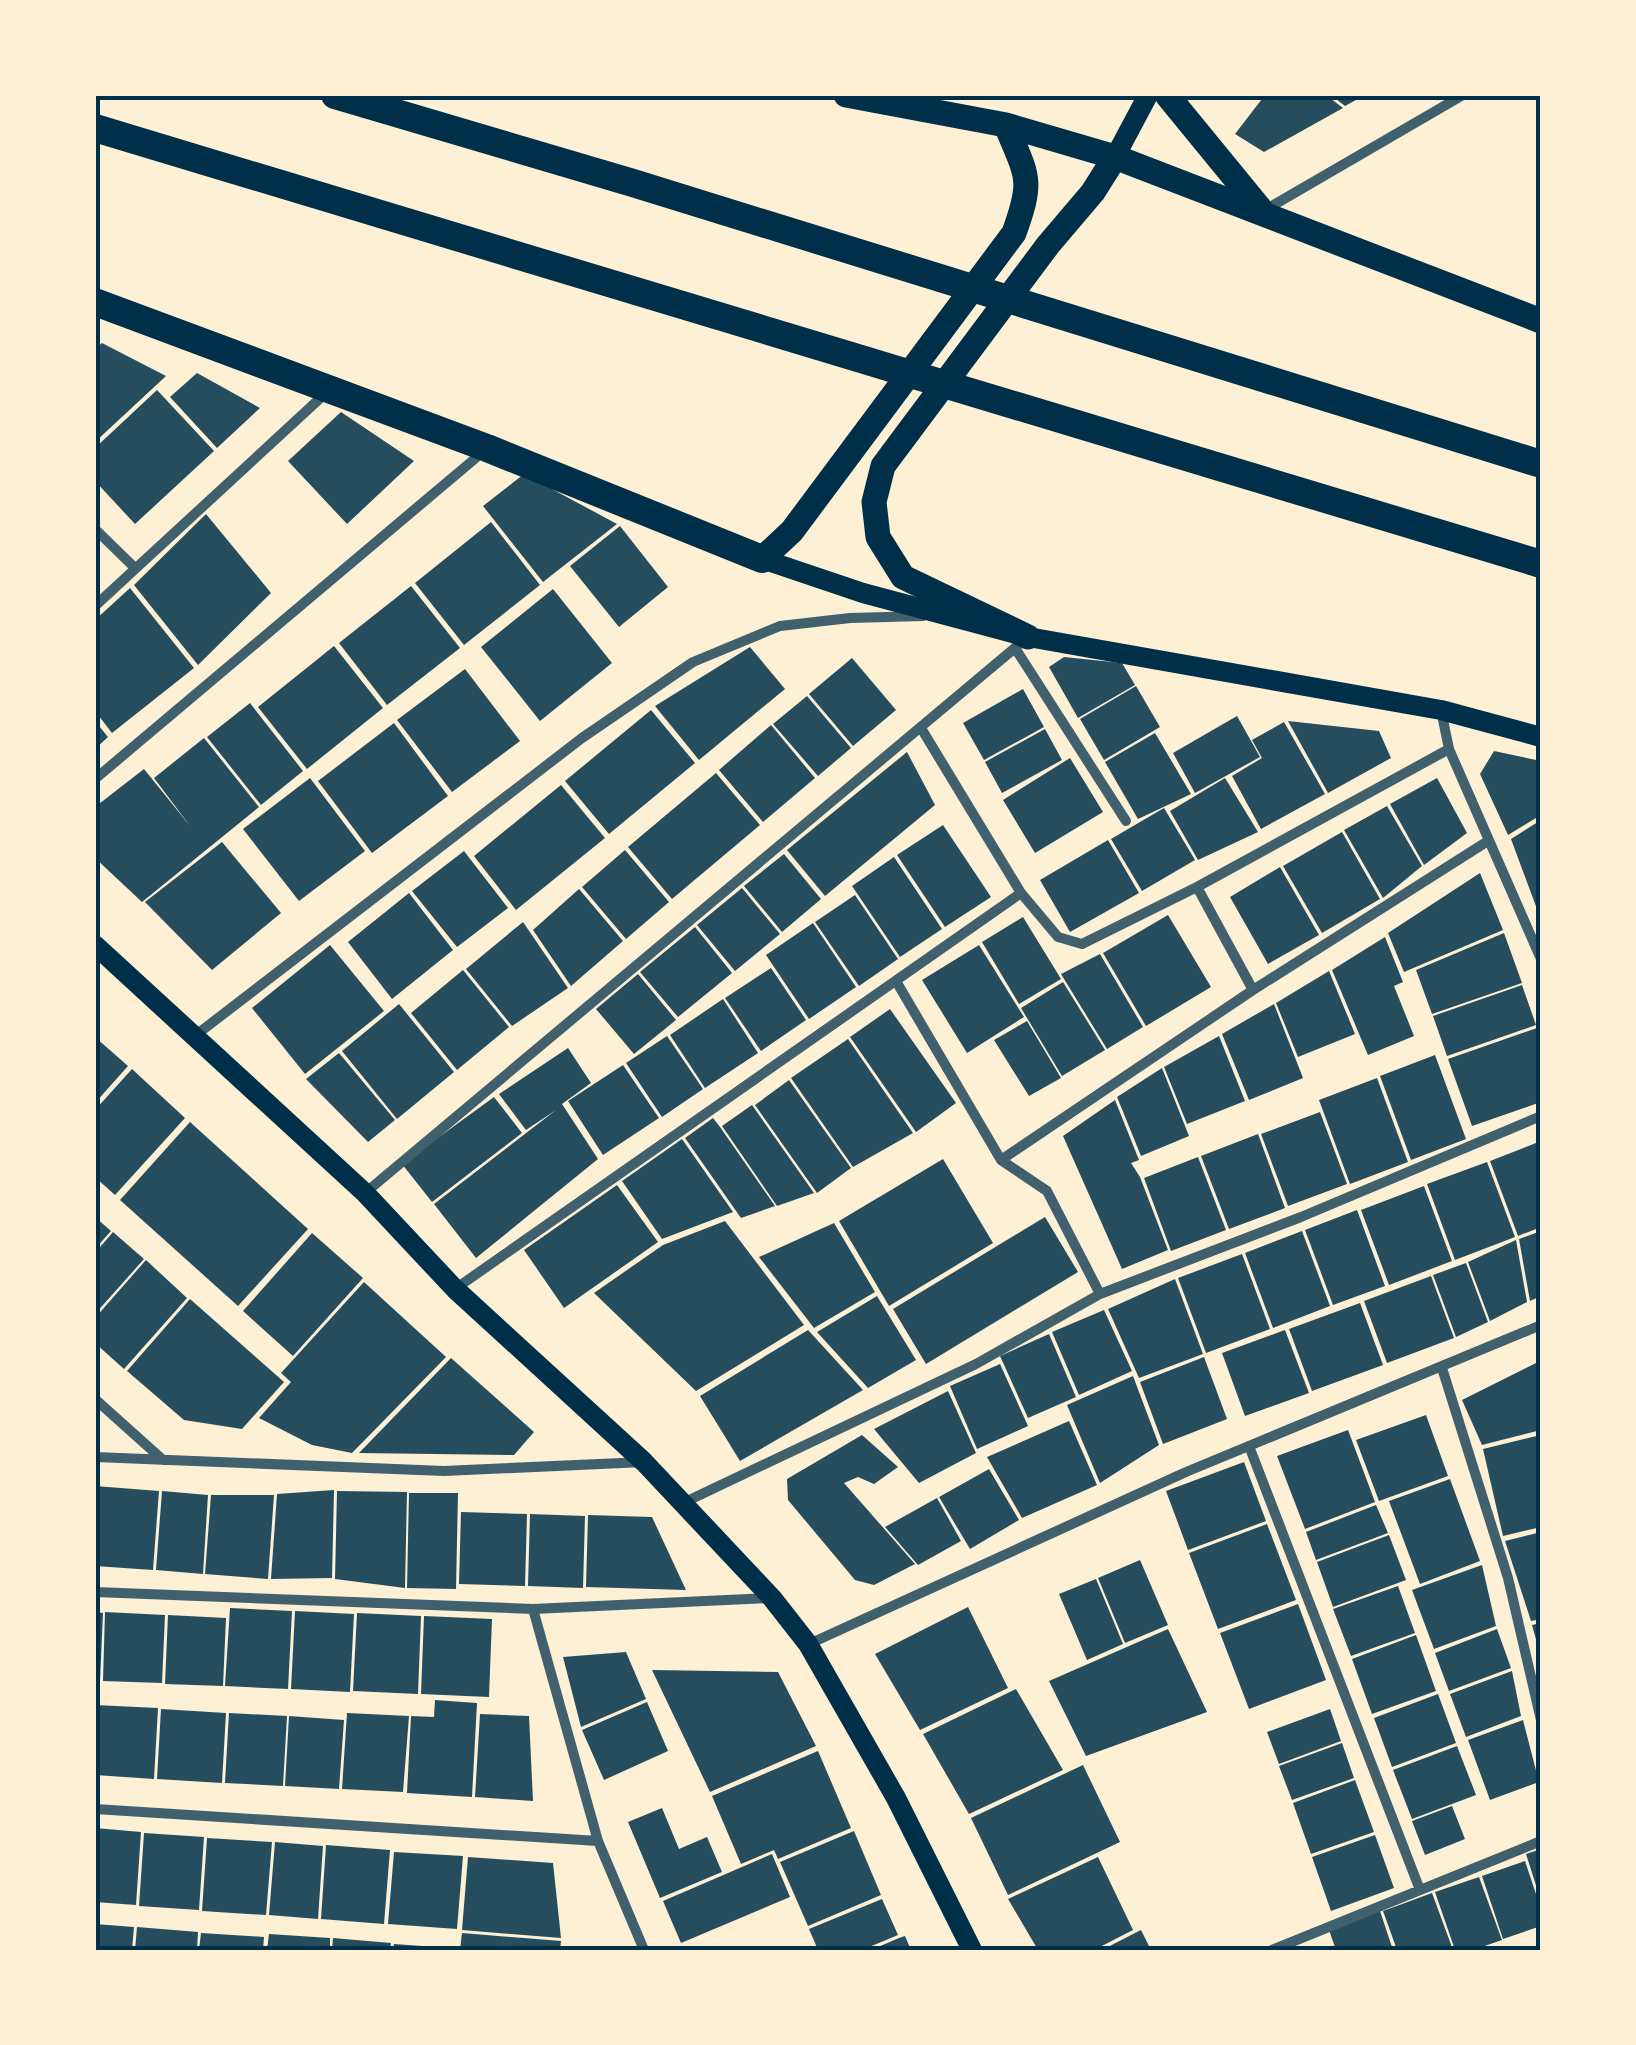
<svg xmlns="http://www.w3.org/2000/svg" width="1636" height="2045" font-family="Cabin,sans-serif">
	<style>
		.building { fill: #264d5e }
		.lines { fill: none; stroke-linecap: round; stroke-linejoin: round }
		.minor { stroke: #3f606c; stroke-width: 10 }
		.secondary { stroke: #003049; stroke-width: 20 }
		.primary { stroke: #003049; stroke-width: 25 }
		.trunk { stroke: #003049; stroke-width: 28 }
		.neatline { fill: none; stroke: #003049; stroke-width: 4 }
	</style>
	<rect width="100%" height="100%" fill="#fdf0d5"/>
	<path class="building" d="M1265,95H1326L1343,108L1264,152L1235,134Z
		M1331,95H1365L1345,106Z
		M102,343L166,376L95,442V349Z
		M197,373L260,408L217,448L170,397Z
		M157,390L214,451L135,524L95,481V448Z
		M341,412L414,461L347,524L288,461Z
		M524,474L617,524L543,582L483,506Z
		M206,514L271,593L198,665L134,585Z
		M491,522L540,585L464,645L415,583Z
		M620,526L668,587L619,627L570,566Z
		M411,586L460,648L387,705L339,643Z
		M130,588L194,668L112,733L95,711V620Z
		M553,589L612,663L540,721L481,647Z
		M334,646L383,708L307,769L258,707Z
		M750,647L785,689L699,760L655,706Z
		M1064,657L1122,663L1135,685L1078,718L1049,667Z
		M852,658L896,710L853,746L809,694Z
		M465,669L520,741L452,792L397,720Z
		M1136,686L1160,727L1104,760L1080,719Z
		M1023,689L1044,727L984,760L963,723Z
		M807,696L851,748L818,776L773,724Z
		M250,703L303,771L261,805L207,737Z
		M651,710L695,763L609,834L565,781Z
		M1237,716L1260,757L1195,793L1173,753Z
		M95,721L108,737L95,749Z
		M1288,721L1379,731L1391,758L1328,793Z
		M1284,722L1325,794L1261,829L1232,776L1262,758L1252,740Z
		M394,723L448,796L372,853L318,781Z
		M771,725L815,778L763,822L719,770Z
		M1045,729L1062,760L1002,793L985,762Z
		M1155,733L1191,794L1138,819L1105,762Z
		M204,738L259,807L142,902L95,858V807L144,769L190,826L154,778Z
		M1494,751L1541,761V815L1508,835L1480,774Z
		M907,752L935,805L825,896L787,850Z
		M1070,758L1103,812L1035,853L1003,800Z
		M716,773L760,825L672,899L628,847Z
		M310,778L365,851L299,901L243,829Z
		M1225,778L1258,832L1198,860L1170,811Z
		M1437,778L1467,833L1424,865L1390,804Z
		M561,785L605,838L516,910L474,856Z
		M1387,806L1422,866L1383,898L1344,830Z
		M1164,808L1195,860L1142,891L1111,839Z
		M1541,820V907L1537,909L1511,839Z
		M943,825L991,897L945,927L897,855Z
		M1342,832L1380,899L1322,933L1283,866Z
		M1108,840L1139,893L1070,932L1040,880Z
		M222,842L281,913L212,970L145,902Z
		M625,850L669,902L626,939L582,887Z
		M464,851L508,908L457,947L412,891Z
		M784,854L821,899L782,932L744,886Z
		M894,857L942,929L900,957L852,886Z
		M1280,867L1319,935L1268,964L1230,897Z
		M1480,873L1503,930L1404,972L1388,933Z
		M742,888L780,934L735,971L697,925Z
		M579,889L623,941L571,986L533,930Z
		M409,893L453,950L392,999L348,942Z
		M855,895L898,959L859,986L815,922Z
		M1168,915L1211,987L1146,1026L1103,953Z
		M1023,917L1061,979L1019,1004L982,942Z
		M523,922L568,988L512,1026L466,969Z
		M813,923L856,987L809,1019L766,955Z
		M695,927L732,973L678,1017L640,972Z
		M1504,933L1522,983L1432,1014L1416,970Z
		M1385,937L1403,982L1394,986L1414,1036L1368,1055L1332,970Z
		M330,945L384,1011L305,1074L252,1008Z
		M979,945L1024,1017L967,1053L922,980Z
		M1100,954L1143,1027L1107,1049L1061,974Z
		M771,968L806,1020L761,1051L725,998Z
		M463,970L509,1027L457,1070L411,1013Z
		M1329,971L1355,1034L1298,1057L1276,1003Z
		M638,974L676,1020L634,1054L596,1009Z
		M1063,982L1105,1050L1062,1076L1021,1008Z
		M1522,985L1536,1025L1447,1056L1433,1016Z
		M723,999L758,1053L705,1088L670,1035Z
		M399,1004L454,1072L397,1119L342,1051Z
		M1274,1004L1303,1078L1249,1100L1222,1034Z
		M890,1009L956,1103L916,1132L850,1037Z
		M1027,1021L1061,1078L1029,1096L994,1040Z
		M1537,1028L1541,1040V1102L1472,1126L1448,1059Z
		M667,1036L703,1089L662,1117L626,1063Z
		M1219,1036L1245,1101L1187,1124L1164,1067Z
		M95,1037L128,1066L95,1103Z
		M848,1039L913,1133L853,1167L791,1078Z
		M568,1048L591,1083L562,1104L598,1159L476,1258L434,1204L556,1110L526,1130L499,1094Z
		M339,1053L395,1120L368,1142L306,1079Z
		M1435,1055L1466,1139L1411,1160L1380,1076Z
		M623,1065L659,1118L603,1155L568,1101Z
		M1162,1068L1189,1136L1141,1156L1117,1097Z
		M132,1069L185,1118L115,1195L95,1177V1110Z
		M1377,1078L1408,1162L1350,1184L1319,1100Z
		M789,1080L851,1168L817,1193L755,1105Z
		M494,1097L522,1133L432,1202L402,1164Z
		M1115,1100L1139,1160L1131,1163L1140,1177L1168,1250L1122,1269L1063,1136Z
		M752,1105L814,1193L777,1206L722,1126Z
		M1320,1112L1347,1184L1288,1206L1261,1134Z
		M713,1118L720,1127L775,1206L741,1218L685,1138Z
		M190,1122L308,1229L238,1306L120,1200Z
		M1258,1134L1285,1208L1229,1229L1201,1156Z
		M682,1139L733,1212L662,1239L622,1181Z
		M1541,1141V1227L1518,1236L1490,1161Z
		M1198,1157L1226,1230L1171,1251L1144,1178Z
		M943,1159L993,1243L889,1306L839,1221Z
		M1487,1162L1515,1237L1455,1260L1427,1184Z
		M617,1185L658,1242L564,1308L524,1250Z
		M1424,1186L1452,1261L1389,1285L1361,1210Z
		M1357,1210L1385,1286L1333,1305L1305,1230Z
		M95,1217L111,1231L95,1249Z
		M1045,1217L1078,1272L926,1364L893,1309Z
		M725,1221L804,1325L696,1391L594,1293L663,1245Z
		M834,1223L875,1292L814,1328L759,1257Z
		M1302,1231L1330,1306L1273,1328L1245,1253Z
		M1541,1231V1296L1530,1301L1519,1239Z
		M113,1232L144,1259L95,1314V1253Z
		M312,1233L363,1278L293,1356L243,1311Z
		M1516,1240L1527,1302L1490,1321L1468,1262Z
		M1242,1254L1270,1329L1206,1353L1178,1278Z
		M146,1260L187,1298L124,1369L95,1343V1318Z
		M1466,1263L1488,1322L1456,1337L1433,1275Z
		M1431,1276L1454,1338L1387,1363L1364,1301Z
		M1175,1279L1203,1354L1139,1378L1108,1309Z
		M364,1282L446,1357L352,1453L312,1445L259,1418L291,1382L281,1373Z
		M877,1296L916,1360L868,1388L817,1332Z
		M190,1299L284,1382L242,1429L184,1420L127,1371Z
		M1360,1303L1383,1365L1312,1391L1289,1329Z
		M1104,1310L1132,1371L1079,1395L1052,1332Z
		M808,1330L863,1390L740,1461L700,1396Z
		M1285,1330L1309,1393L1245,1416L1222,1353Z
		M1049,1334L1076,1397L1028,1418L1000,1356Z
		M1204,1357L1227,1419L1163,1444L1140,1382Z
		M451,1358L534,1432L514,1455L359,1453Z
		M1540,1361L1541,1430L1482,1445L1462,1400Z
		M1000,1364L1028,1426L977,1449L950,1386Z
		M1133,1376L1159,1445L1100,1483L1067,1405Z
		M948,1391L976,1453L919,1483L874,1429Z
		M1426,1415L1448,1476L1379,1501L1356,1440Z
		M1069,1421L1097,1485L1022,1518L987,1457Z
		M1348,1430L1375,1502L1305,1529L1277,1456Z
		M862,1435L898,1467L874,1484L858,1477L844,1483L915,1564L874,1585L855,1580L788,1500L787,1479Z
		M1541,1435V1527L1503,1536L1483,1449Z
		M1244,1462L1266,1521L1188,1550L1166,1491Z
		M989,1469L1019,1520L970,1549L939,1497Z
		M1450,1479L1480,1561L1420,1584L1389,1501Z
		M95,1486L159,1491L153,1570L95,1566Z
		M334,1490L332,1578L271,1579L277,1494Z
		M162,1491L208,1495L203,1574L156,1570Z
		M337,1491L407,1492L405,1588L335,1579Z
		M409,1493H458L456,1589L407,1588Z
		M211,1495H274L268,1579L205,1574Z
		M937,1498L961,1541L918,1565L885,1527Z
		M1376,1505L1388,1533L1316,1560L1306,1532Z
		M461,1512L527,1514L525,1586L459,1584Z
		M530,1514L585,1516L583,1588L528,1586Z
		M588,1515L652,1517L686,1590L586,1587Z
		M1267,1524L1296,1600L1218,1629L1189,1553Z
		M1541,1532V1619L1531,1621L1505,1541Z
		M1389,1535L1406,1580L1333,1607L1317,1562Z
		M1140,1560L1168,1625L1125,1643L1098,1578Z
		M1482,1565L1496,1626L1434,1649L1412,1590Z
		M1096,1579L1123,1644L1087,1660L1059,1594Z
		M1398,1586L1415,1633L1351,1656L1333,1609Z
		M1298,1604L1326,1680L1249,1709L1220,1633Z
		M968,1607L1008,1688L920,1730L875,1654Z
		M230,1608L292,1611L288,1689L225,1686Z
		M295,1611L354,1614L350,1692L291,1689Z
		M95,1612L103,1613L100,1681L95,1680Z
		M105,1612L165,1615L162,1683L103,1681Z
		M357,1613L421,1616L418,1694L353,1691Z
		M168,1615L226,1618L223,1686L165,1684Z
		M424,1616L492,1619L489,1697L421,1694Z
		M1541,1623V1654H1540L1532,1625Z
		M1168,1629L1207,1712L1086,1756L1049,1681Z
		M1497,1629L1511,1668L1449,1691L1435,1653Z
		M1416,1635L1436,1691L1372,1714L1352,1659Z
		M626,1652L646,1699L581,1727L563,1657Z
		M652,1670L778,1672L816,1746L710,1792Z
		M1512,1671L1521,1716L1466,1737L1450,1694Z
		M1016,1689L1063,1770L969,1814L923,1734Z
		M1438,1694L1456,1743L1392,1767L1374,1718Z
		M435,1700L477,1703L472,1797L407,1793L411,1716L434,1717Z
		M647,1702L668,1751L604,1780L582,1730Z
		M95,1705L158,1708L154,1779L95,1775Z
		M161,1709L226,1713L222,1783L157,1779Z
		M1330,1709L1341,1741L1279,1764L1267,1732Z
		M229,1713L287,1716L283,1786L225,1783Z
		M347,1713L409,1716L403,1792L342,1789Z
		M480,1714L529,1716L533,1801L475,1797Z
		M289,1716L344,1720L339,1789L285,1786Z
		M1523,1720L1539,1782L1490,1800L1468,1740Z
		M1342,1743L1354,1778L1292,1800L1279,1766Z
		M1457,1746L1476,1795L1412,1819L1393,1770Z
		M818,1751L851,1828L778,1859L774,1850L741,1864L712,1796Z
		M1083,1765L1120,1842L1008,1895L971,1818Z
		M1355,1780L1374,1832L1311,1854L1293,1803Z
		M1452,1806L1465,1839L1425,1855L1412,1821Z
		M662,1808L679,1849L707,1837L722,1872L660,1898L628,1822Z
		M95,1828L141,1832L136,1905L95,1902Z
		M854,1831L881,1895L808,1926L780,1862Z
		M144,1833L204,1837L199,1910L139,1906Z
		M1375,1835L1394,1888L1331,1911L1312,1857Z
		M207,1838L272,1842L266,1915L202,1911Z
		M275,1842L323,1846L318,1919L269,1915Z
		M326,1845L390,1850L384,1924L321,1919Z
		M1541,1849V1898H1540L1526,1854Z
		M394,1852L463,1856L457,1929L388,1924Z
		M772,1854L790,1897L681,1943L663,1901Z
		M468,1857L553,1863L561,1938L462,1930Z
		M1098,1857L1133,1930L1094,1950H1038L1008,1899Z
		M1525,1861L1541,1909V1926L1503,1939L1482,1876Z
		M1479,1877L1502,1940L1473,1950H1455L1435,1892Z
		M1432,1893L1453,1950H1397L1383,1911Z
		M882,1899L898,1935L862,1950H818L809,1929Z
		M1380,1911L1393,1950H1336L1329,1930Z
		M95,1924L134,1927L132,1950H95Z
		M137,1927L198,1932L197,1950H135Z
		M1141,1930L1151,1950H1102L1135,1933Z
		M201,1933L264,1937L263,1950H199Z
		M462,1933L561,1941L560,1950H460Z
		M269,1934L330,1938V1950H267Z
		M905,1936L911,1950H871L899,1938Z
		M333,1938L391,1943L390,1950H332Z
		M394,1944L436,1947V1950H393Z"/>
	<g class="lines">
		<path class="minor" d="M1265,210L1463,95
			M95,529L135,568
			M95,606L328,391
			M1015,648L1126,821
			M1441,710L1449,749L1541,959
			M921,728L1021,893L1058,937L1082,944L1197,887L1449,749
			M95,779L484,451
			M1197,887L1253,990
			M896,981L1001,1160L1047,1191L1100,1294
			M196,1035L582,738L693,662L780,626L850,618L923,616
			M1001,1160L1253,990L1488,841
			M365,1193L1028,637
			M455,1289L1021,893
			M1442,1368L1508,1578L1541,1720
			M95,1399L163,1460
			M1249,1446L1420,1890
			M95,1457L444,1471L644,1462
			M685,1502L976,1364L1100,1294L1301,1217L1541,1116
			M95,1592L533,1609L768,1598
			M533,1609L598,1841L644,1950
			M809,1644L1186,1472L1541,1325
			M95,1809L598,1841
			M1272,1950L1541,1841"/>
		<path class="secondary" d="M1115,157L1148,95
			M762,559L863,593L1028,637L1441,710L1541,737
			M95,945L365,1193L455,1289L644,1462L772,1598L808,1644L896,1798L972,1950"/>
		<path class="primary" d="M846,95L1006,125L1115,157L1541,321
			M1167,95L1262,211
			M762,559L792,531L1014,233C1034,178 1027,177 1006,125
			M1028,637L903,577L878,537L874,502L883,466L1048,245L1093,192L1115,157"/>
		<path class="trunk" d="M335,95L633,183L1541,464
			M95,128L1541,564
			M95,302L487,448L762,559"/>
	</g>
	<rect width="1636" height="2045" fill="none" stroke="#fdf0d5" stroke-width="195"/>
	<rect x="98" y="98" width="1440" height="1850" class="neatline"/>
</svg>
